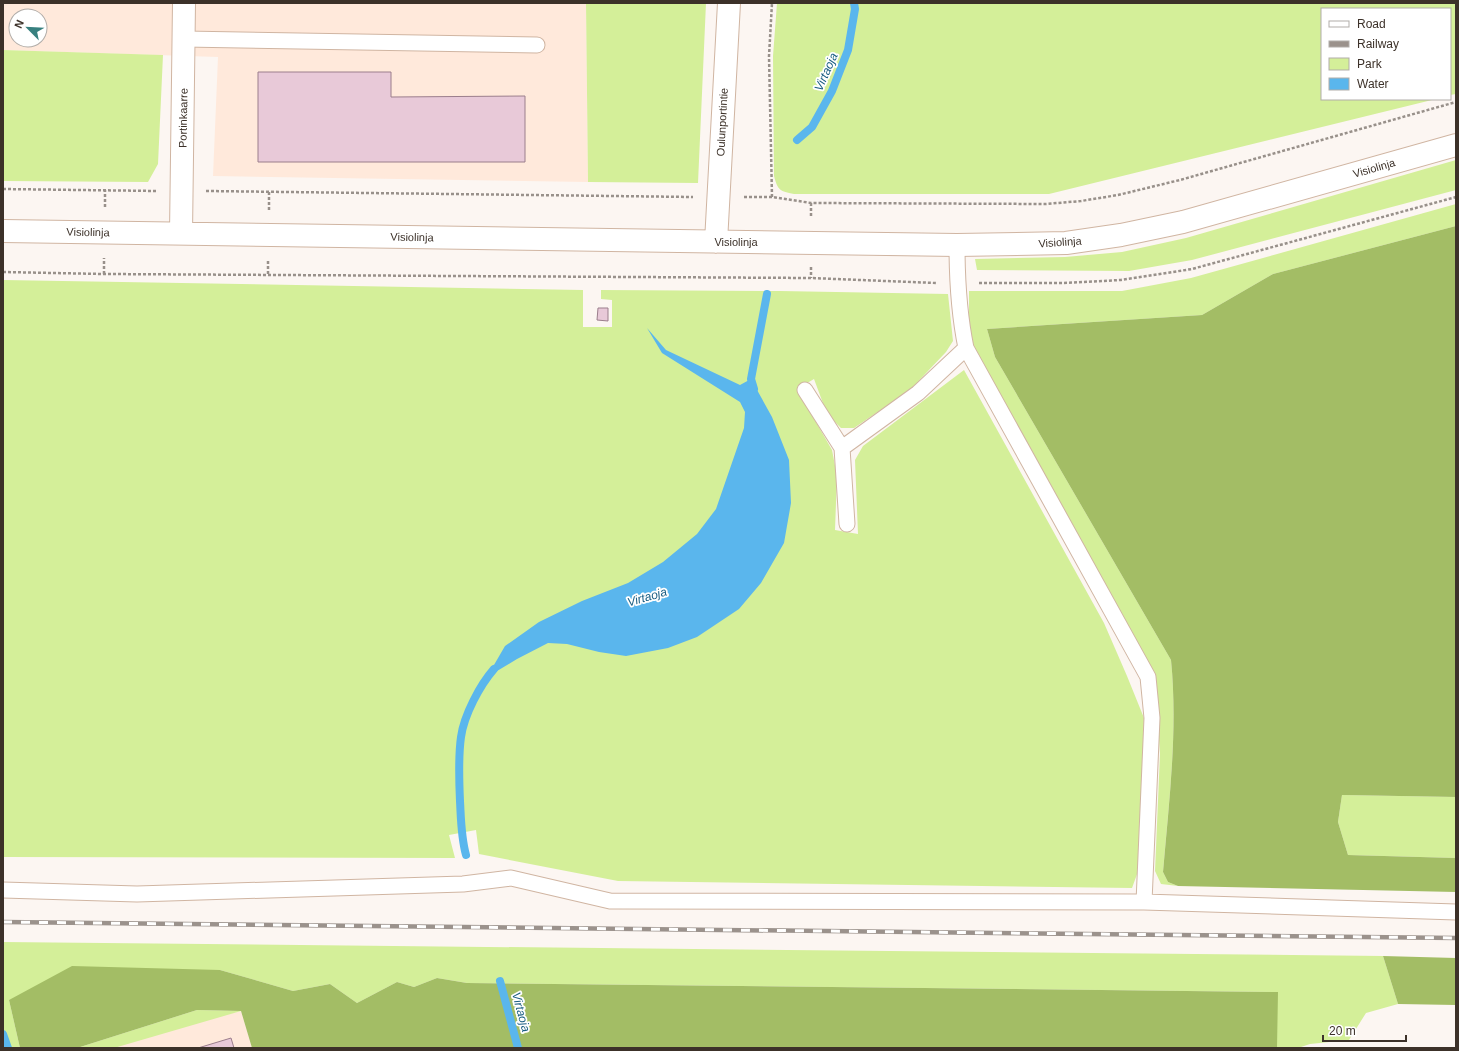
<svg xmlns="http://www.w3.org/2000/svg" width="1459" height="1051" font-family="Arial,sans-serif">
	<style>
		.built { fill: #ffe9db; fill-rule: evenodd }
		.green { fill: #d4ef99 }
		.forest { fill: #a3bd65 }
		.water { fill: #5ab6ed }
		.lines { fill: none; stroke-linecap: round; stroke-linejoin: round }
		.stream { stroke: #5ab6ed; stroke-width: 8 }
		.building { fill: #e8c9d8; stroke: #9b7e8c }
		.lane-casing { stroke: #d0b5a2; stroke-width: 17 }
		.street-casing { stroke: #d0b5a2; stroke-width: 24 }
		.path { stroke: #98908a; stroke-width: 2.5; stroke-dasharray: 3 2; stroke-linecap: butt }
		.lane { stroke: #fff; stroke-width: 15 }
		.street { stroke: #fff; stroke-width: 22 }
		.rail-casing { stroke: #9b928c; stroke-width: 4.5 }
		.rail { stroke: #fff; stroke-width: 3; stroke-dasharray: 9; stroke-linecap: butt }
		.labels { text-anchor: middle; stroke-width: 3.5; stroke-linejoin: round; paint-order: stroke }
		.street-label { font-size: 11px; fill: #3c3129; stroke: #fff }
		.water-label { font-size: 12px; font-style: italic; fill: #1a5e83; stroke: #fff }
	</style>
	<rect width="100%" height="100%" fill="#fcf6f2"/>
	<path class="built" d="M3,3H586L588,182L213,176L218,57L3,50ZM16,16H40V40H16Z
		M241,1011L252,1048H77Z"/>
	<path class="green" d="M586,3H706L698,183L588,182Z
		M777,3H1456V94L1450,95V9H1322V99H1436L1049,194H794C780,191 778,191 774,176L773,56Z
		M3,50L163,55L158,164L148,182L3,181Z
		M1456,160V190L1192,260L1129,271L977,270L975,259L1065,257L1122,252L1186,238Z
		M1456,204V226L1273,274L1202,315L987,329L995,357L1171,660C1178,730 1169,801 1163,872L1168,882L1178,886L1161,884L1155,871L1160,754L1155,677L975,352L969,324V291H1122L1191,278Z
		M3,280L583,290V327H612V300L601,299V290L780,291L948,294L953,341L946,352L910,390L854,428H841L827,414L814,379L797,389L832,450L837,476L835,530L858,534L855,460L863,446L964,370L1104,623L1127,676L1144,718L1140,866L1132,888L618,881L479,854L476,830L449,835L455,858L3,857Z
		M1342,795L1456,797V858L1348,855L1338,822Z
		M3,942L1383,956L1398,1004L1366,1013L1349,1040L1310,1044L1298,1048H1277V992L467,983L437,978L414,987L397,982L357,1003L330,984L293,991L220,970L9,1000L20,1048H3Z
		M197,1010L241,1011L114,1048H77Z"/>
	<path class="forest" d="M1456,226V797L1342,795L1338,822L1348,855L1456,858V892L1178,886L1168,882L1163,872C1169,802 1178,730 1171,660L995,357L987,329L1202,315L1273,274Z
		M1383,956L1456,958V1005L1398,1004Z
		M72,966L220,970L293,991L330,984L357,1003L397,982L414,987L437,978L467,983L1278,992L1277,1048H252L241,1011L197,1010L77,1048H20L9,1000Z"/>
	<path class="water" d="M647,328L666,350L740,385L751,379L772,417L789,460L791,503L784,543L761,583L739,609L697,637L668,648L626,656L599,652L567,644L548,643L517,659L487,677L505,646L539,622L582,601L628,583L663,562L697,534L716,509L744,428L745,412L740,402L662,353Z"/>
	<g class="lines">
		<path class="stream" d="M797,140L812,127L832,91L848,50L855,9L854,3
			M754,389L751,379L767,294
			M466,855C461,837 461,819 460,801C459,779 458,758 461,737C464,715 480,685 494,669
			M500,981L518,1048
			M3,1034L8,1048"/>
	</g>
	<path class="building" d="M258,72H391V97L525,96V162H258Z
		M598,308H608V321L597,320Z
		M231,1038L234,1048H198Z"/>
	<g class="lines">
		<g class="lane-casing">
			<path id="lane" d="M184,39L537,45
				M957,245C957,280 959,314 966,348L1148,677L1152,718L1144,902
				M805,390L842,448L847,524
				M842,448L918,393L966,348
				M3,890L137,894L463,884L511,878L610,901L1144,902L1456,912"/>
		</g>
		<g class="street-casing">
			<path id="street" d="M3,231L957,245L1066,243L1121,235L1183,222L1456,145
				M181,233L184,3
				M716,242L729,3"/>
		</g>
		<path class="path" d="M3,189L157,191
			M206,191L693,197
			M744,197H772L811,203L1046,204L1081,201L1118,195L1180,180L1456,102
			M772,197L769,56L772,3
			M811,203V218
			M105,207V190
			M269,210V192
			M811,267V278
			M3,272L104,274L811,278L936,283
			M104,274V258
			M268,274V261
			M979,283H1064L1121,280L1192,269L1456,197"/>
		<use href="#lane" class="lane"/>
		<use href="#street" class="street"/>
		<g class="rail-casing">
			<path id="rail" d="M3,922L1456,938"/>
		</g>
		<use href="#rail" class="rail"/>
	</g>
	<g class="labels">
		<g class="street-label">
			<text transform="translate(183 118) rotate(-89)" y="4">Portinkaarre</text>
			<text transform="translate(722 122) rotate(-87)" y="4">Oulunportintie</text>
			<text transform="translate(1374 168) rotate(-16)" y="4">Visiolinja</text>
			<text transform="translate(88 232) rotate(1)" y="4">Visiolinja</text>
			<text transform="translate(412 237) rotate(1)" y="4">Visiolinja</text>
			<text x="736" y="246">Visiolinja</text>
			<text transform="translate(1060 242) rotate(-4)" y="4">Visiolinja</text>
		</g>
		<g class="water-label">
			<text transform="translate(826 72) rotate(-66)" y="4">Virtaoja</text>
			<text transform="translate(647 597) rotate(-16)" y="4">Virtaoja</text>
			<text transform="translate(521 1012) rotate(75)" y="4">Virtaoja</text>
		</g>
	</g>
	<rect width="1459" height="1051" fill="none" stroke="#3c3129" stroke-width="8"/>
	<rect x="1321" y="8" width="130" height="92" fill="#ffffff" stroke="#b1ada9"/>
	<rect x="1329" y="21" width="20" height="6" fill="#ffffff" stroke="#b1ada9"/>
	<text x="1357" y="28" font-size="12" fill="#3c3129">Road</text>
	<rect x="1329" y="41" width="20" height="6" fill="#9b928c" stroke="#b1ada9"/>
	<text x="1357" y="48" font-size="12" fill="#3c3129">Railway</text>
	<rect x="1329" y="58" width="20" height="12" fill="#d4ef99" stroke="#b1ada9"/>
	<text x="1357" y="68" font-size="12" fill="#3c3129">Park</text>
	<rect x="1329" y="78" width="20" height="12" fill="#5ab6ed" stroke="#b1ada9"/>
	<text x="1357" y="88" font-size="12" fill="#3c3129">Water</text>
	<g transform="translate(28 28) rotate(294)"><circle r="19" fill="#ffffff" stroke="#b1ada9"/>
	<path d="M0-3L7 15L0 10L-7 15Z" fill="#37807f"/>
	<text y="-6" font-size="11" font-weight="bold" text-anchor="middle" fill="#3c3129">N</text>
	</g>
	<path d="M1323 1035v6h83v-6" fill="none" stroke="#3c3129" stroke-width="2"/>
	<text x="1329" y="1035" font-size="12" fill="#3c3129" stroke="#ffffff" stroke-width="3" paint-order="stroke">20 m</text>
</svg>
